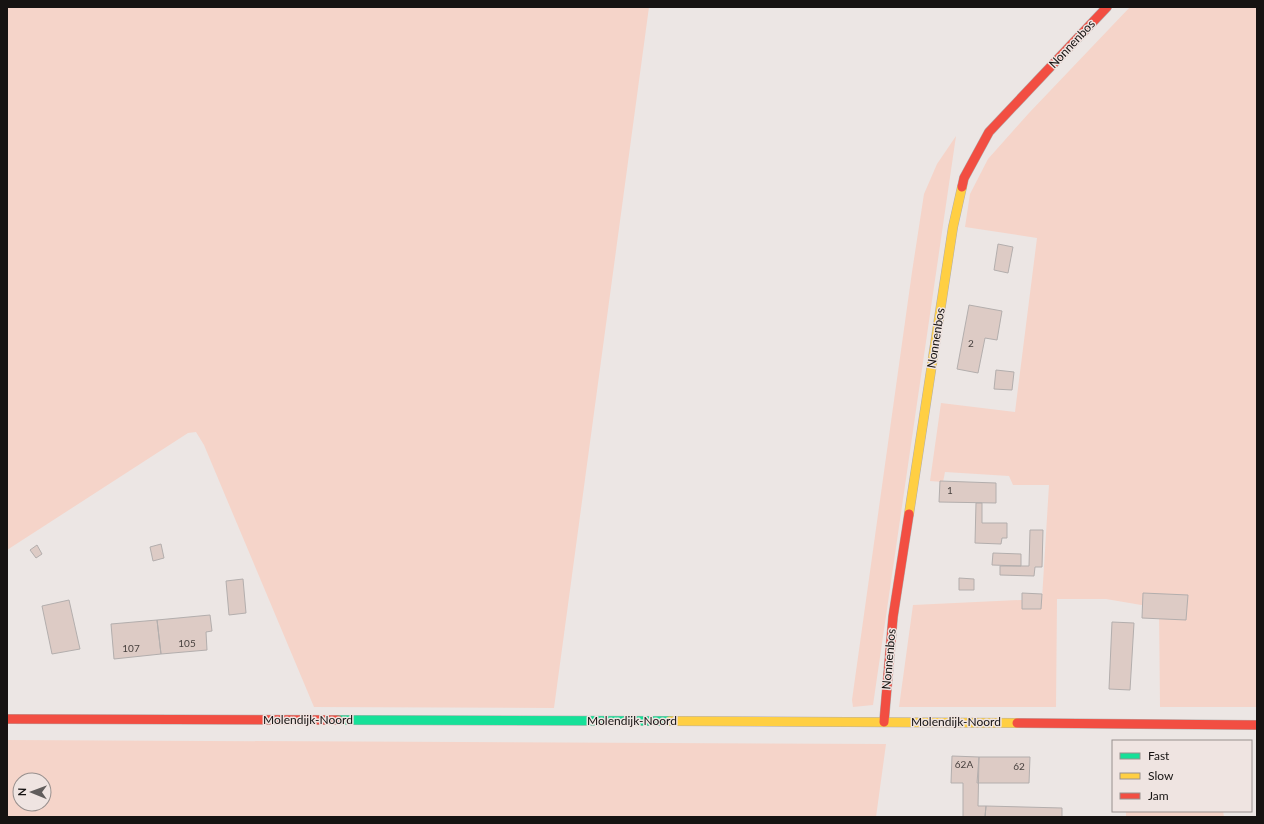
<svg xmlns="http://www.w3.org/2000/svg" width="1264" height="824" font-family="Lato,sans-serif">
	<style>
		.green { fill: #f5d4c9; fill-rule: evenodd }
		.building { fill: #ddcbc5; stroke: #b3aead }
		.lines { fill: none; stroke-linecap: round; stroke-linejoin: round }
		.fast-casing { stroke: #b2adab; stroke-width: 10 }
		.slow-casing { stroke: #b2adab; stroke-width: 10 }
		.jam-casing { stroke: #b2adab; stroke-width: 10 }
		.fast { stroke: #16e098; stroke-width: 9 }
		.slow { stroke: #ffcf43; stroke-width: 9 }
		.jam { stroke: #f24e42; stroke-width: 9 }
		.labels { text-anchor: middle; stroke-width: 3; stroke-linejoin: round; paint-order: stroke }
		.number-label { font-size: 10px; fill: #48413f }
		.street-label { font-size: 12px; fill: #161312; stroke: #efe4e1 }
	</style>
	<rect width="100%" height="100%" fill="#ece6e4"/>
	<path class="green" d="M7,7H649L554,708L314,707L204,445L196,432L188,433L7,550Z
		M1130,7H1257V707H1160L1159,608L1106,599H1057L1056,707H899L913,605L1042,599L1049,485H1013L1009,476L945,472L943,482L930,481L941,403L1015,412L1037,238L965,227L970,194L988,159L1029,113Z
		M956,136L873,705L853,707L852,700L912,272L924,194L937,164Z
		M7,740L886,744L876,817H7ZM20,780H44V804H20Z
		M1126,811H1223L1224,817H1126Z"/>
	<path class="building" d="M998,244L1013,247L1008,273L994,270Z
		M969,305L1002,311L997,340L985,338L978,373L957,369Z
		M996,370L1014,372L1012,390L994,389Z
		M940,481L996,483V503L939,502Z
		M976,503H982V523H1007V538H1002L1001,544L975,543Z
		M1030,530H1043L1042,567H1035L1034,576L1000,575V566H1029Z
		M161,544L164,558L153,561L150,547Z
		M37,545L42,554L36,558L30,550Z
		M993,553L1021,554V566L992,565Z
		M959,578L974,579V590H959Z
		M243,579L246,613L229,615L226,581Z
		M1022,593L1042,594L1041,609H1022Z
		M1143,593L1188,595L1186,620L1142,618Z
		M69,600L80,649L52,654L42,606Z
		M210,615L212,631L206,632L207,650L161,654L157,620Z
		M157,620L161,654L114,659L111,624Z
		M1112,622L1134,623L1130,690L1109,689Z
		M952,756L979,757L978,806H986L985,817H963V783H951Z
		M979,757H1030L1029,783H977Z
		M986,806L1062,808V817H985Z"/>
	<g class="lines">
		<g class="fast-casing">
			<path id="fast" d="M338,720L670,721"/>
		</g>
		<g class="slow-casing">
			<path id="slow" d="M909,514L953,227L962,187
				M670,721L1017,723"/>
		</g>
		<g class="jam-casing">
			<path id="jam" d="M962,187L964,178L989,132L1107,7
				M7,719L338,720
				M884,722L893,617L909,514
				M1017,723L1257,725"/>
		</g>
		<use href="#fast" class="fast"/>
		<use href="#slow" class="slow"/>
		<use href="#jam" class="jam"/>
	</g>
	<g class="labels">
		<g class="number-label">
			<text x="971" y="347">2</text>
			<text x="950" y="494">1</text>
			<text x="187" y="647">105</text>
			<text x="131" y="652">107</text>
			<text x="964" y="768">62A</text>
			<text x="1019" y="770">62</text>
		</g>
		<g class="street-label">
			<text transform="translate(1072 44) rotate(-47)" y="4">Nonnenbos</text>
			<text transform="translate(936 338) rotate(-81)" y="4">Nonnenbos</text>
			<text transform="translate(889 659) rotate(-85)" y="4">Nonnenbos</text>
			<text x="308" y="724">Molendijk-Noord</text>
			<text x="632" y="725">Molendijk-Noord</text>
			<text x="956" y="726">Molendijk-Noord</text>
		</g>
	</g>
	<rect width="1264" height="824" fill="none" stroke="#161312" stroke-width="16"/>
	<rect x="1112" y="740" width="140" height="72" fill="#efe4e1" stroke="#98908e"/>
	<rect x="1120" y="753" width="20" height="6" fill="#16e098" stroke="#98908e"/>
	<text x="1148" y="760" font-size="12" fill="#161312">Fast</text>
	<rect x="1120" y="773" width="20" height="6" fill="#ffcf43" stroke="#98908e"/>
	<text x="1148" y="780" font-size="12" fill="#161312">Slow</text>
	<rect x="1120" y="793" width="20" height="6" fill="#f24e42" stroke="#98908e"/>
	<text x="1148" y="800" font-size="12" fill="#161312">Jam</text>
	<g transform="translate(32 792) rotate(271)"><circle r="19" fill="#efe4e1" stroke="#98908e"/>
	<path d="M0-3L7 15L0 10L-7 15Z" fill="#615d5c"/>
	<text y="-6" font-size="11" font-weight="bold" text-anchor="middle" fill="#161312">N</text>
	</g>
</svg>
